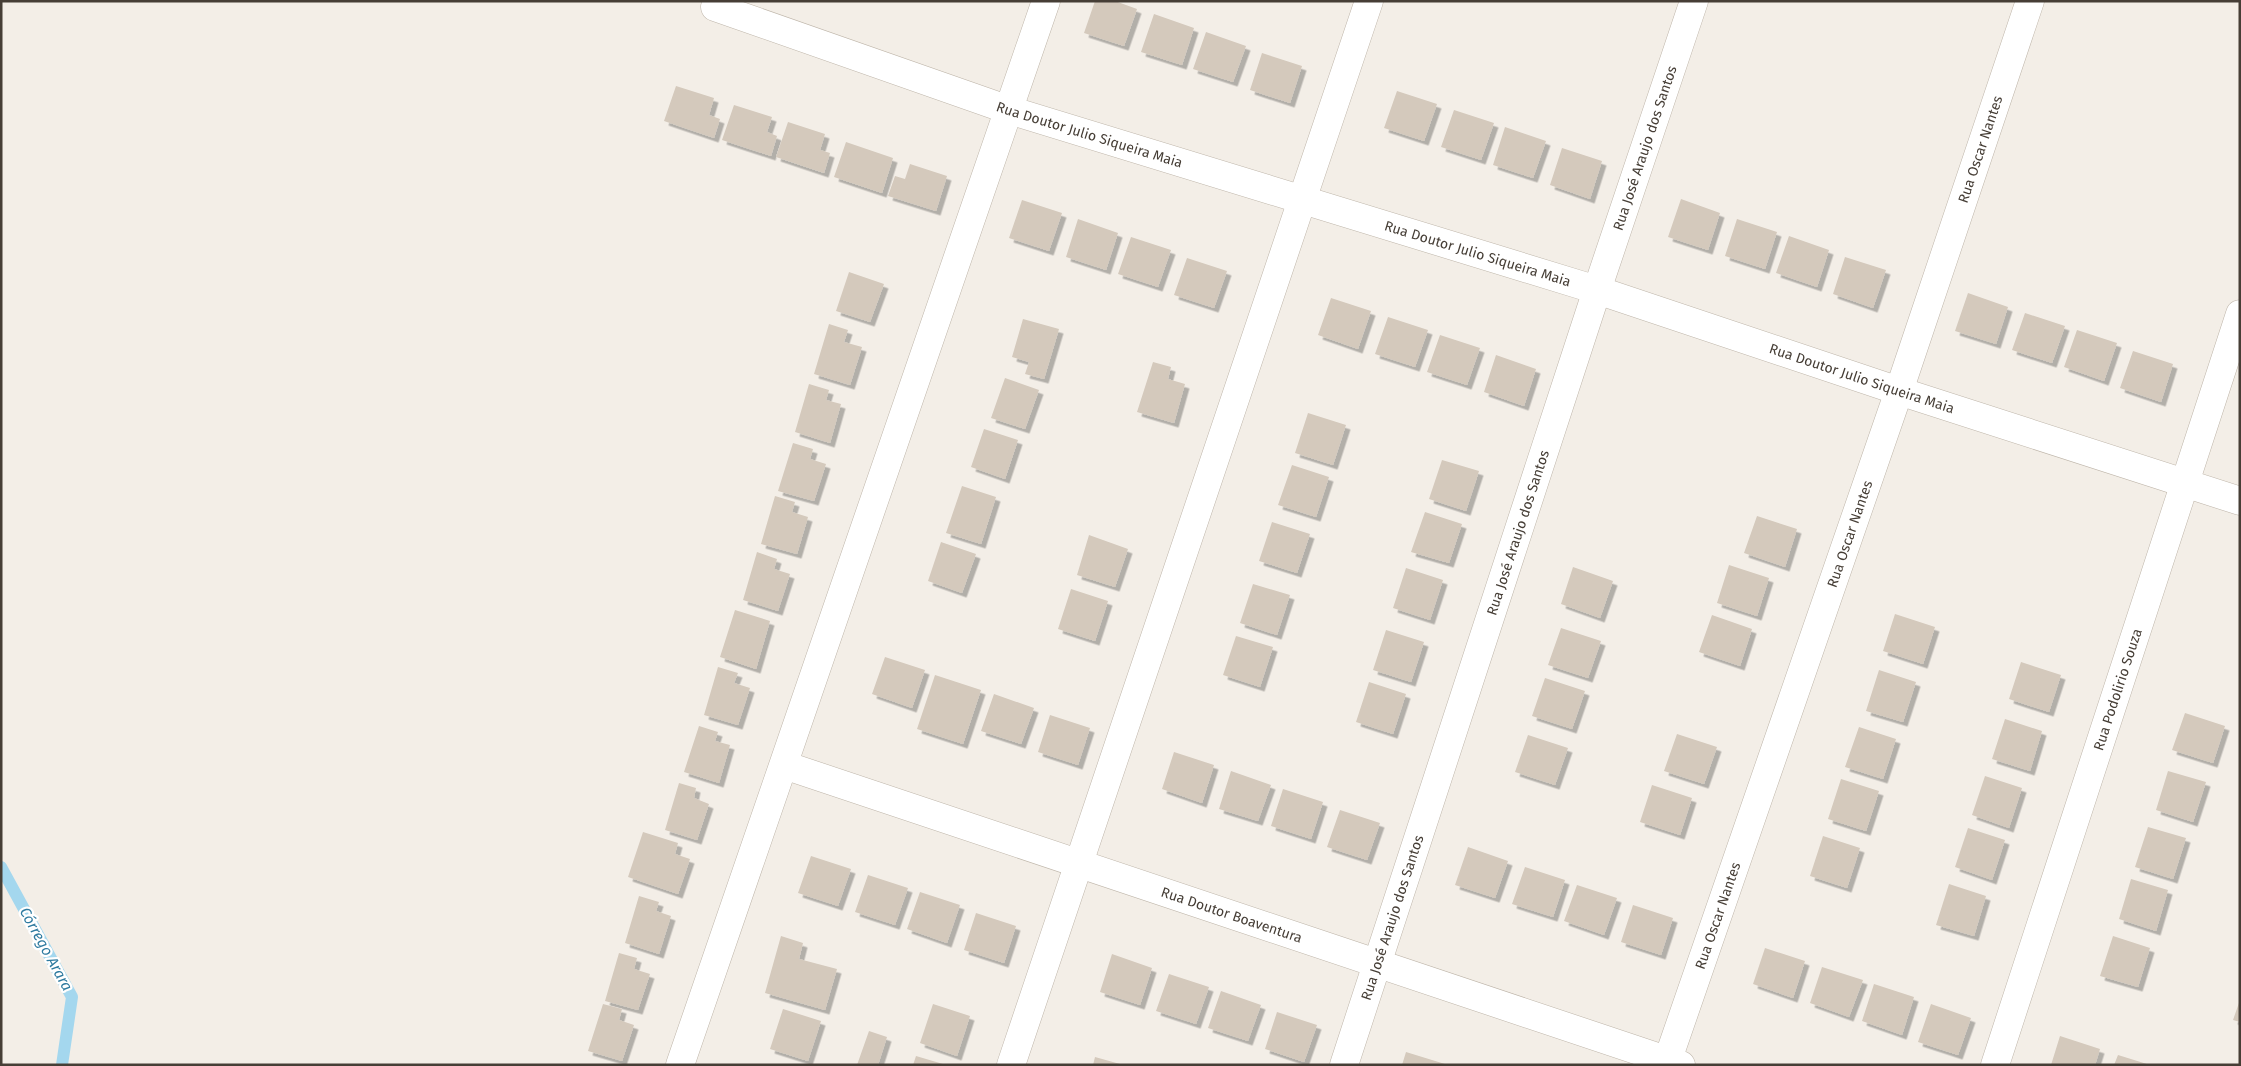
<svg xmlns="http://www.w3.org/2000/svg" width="2241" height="1066" font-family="'Fira Sans',sans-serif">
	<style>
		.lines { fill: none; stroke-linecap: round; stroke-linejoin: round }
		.stream { stroke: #a4d7ee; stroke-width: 12 }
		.building { fill: #d4c9bc; filter: url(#shadow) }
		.street-casing { stroke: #beb5a9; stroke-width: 29 }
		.street { stroke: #fff; stroke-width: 28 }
		.labels { text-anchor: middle; stroke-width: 4.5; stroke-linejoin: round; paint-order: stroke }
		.street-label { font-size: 14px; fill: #463e36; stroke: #fff }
		.water-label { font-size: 15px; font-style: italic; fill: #2e7a9f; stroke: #fff }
	</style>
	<defs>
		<filter id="shadow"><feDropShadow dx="4.5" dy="4.5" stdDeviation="0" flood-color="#0004"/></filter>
	</defs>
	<rect width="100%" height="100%" fill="#f3eee7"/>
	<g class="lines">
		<path class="stream" d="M1,867L72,997L62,1065"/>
	</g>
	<path class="building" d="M1095,1H1115L1137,9L1124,46L1084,33Z
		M1154,14L1194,28L1182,65L1141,52Z
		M1206,32L1246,46L1233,82L1193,69Z
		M1262,53L1302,66L1290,103L1250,90Z
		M676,86L714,98L709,115L720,119L714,138L664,121Z
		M1397,91L1437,104L1424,141L1384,128Z
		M734,105L772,117L767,132L777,136L771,156L722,140Z
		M1454,110L1494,123L1481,160L1441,147Z
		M788,122L825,134L820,150L830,153L824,173L776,157Z
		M1505,127L1546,141L1533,178L1493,165Z
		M846,142L893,158L882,193L834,177Z
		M1562,148L1602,161L1590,199L1550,185Z
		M910,164L947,176L936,211L888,196L895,176L905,179Z
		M1681,199L1720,213L1708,250L1668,237Z
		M1022,200L1062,213L1049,251L1009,238Z
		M1078,219L1118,233L1106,270L1066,257Z
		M1737,219L1777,232L1765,269L1725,256Z
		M1789,236L1829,250L1817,287L1776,273Z
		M1131,237L1171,250L1158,287L1118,274Z
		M1845,257L1886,270L1873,308L1833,294Z
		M1187,258L1227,271L1214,308L1174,295Z
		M849,272L884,284L870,322L836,311Z
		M1968,293L2008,307L1996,344L1955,331Z
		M1331,298L1371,311L1358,349L1318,335Z
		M2025,313L2065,326L2052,363L2012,350Z
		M1388,317L1428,330L1415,367L1375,354Z
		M1023,319L1059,329L1044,379L1025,374L1029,362L1012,357Z
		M829,324L848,330L844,342L862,347L850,385L814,374Z
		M2077,330L2117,343L2104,381L2064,367Z
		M1440,335L1480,348L1467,385L1427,372Z
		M2133,351L2173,364L2161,402L2120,388Z
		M1496,355L1536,369L1524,406L1484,392Z
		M1153,362L1171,367L1168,379L1185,384L1174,423L1137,412Z
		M1005,378L1039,390L1025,429L991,418Z
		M809,384L829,390L826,400L841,404L830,443L795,432Z
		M1308,413L1346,425L1333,465L1295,453Z
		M984,429L1018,440L1005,479L971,467Z
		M793,443L813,449L810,459L826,464L814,501L778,491Z
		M1442,460L1479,471L1466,511L1429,499Z
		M1292,465L1329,477L1316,517L1278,505Z
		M962,486L996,497L981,544L946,533Z
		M775,496L795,502L792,512L808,517L797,554L761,544Z
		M1425,512L1462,524L1449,563L1411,552Z
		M1757,516L1797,529L1785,567L1744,553Z
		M1272,522L1310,534L1297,573L1259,561Z
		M1089,535L1128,549L1115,587L1077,575Z
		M941,542L976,554L962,593L928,581Z
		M757,552L777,559L774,569L790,574L778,611L743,600Z
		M1729,565L1769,578L1757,616L1717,603Z
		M1573,567L1613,581L1600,618L1561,604Z
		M1406,568L1443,580L1430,620L1393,608Z
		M1253,584L1290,595L1277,635L1240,623Z
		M1071,589L1108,601L1095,641L1058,629Z
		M735,610L770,621L756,669L720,657Z
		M1895,614L1935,627L1923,664L1883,651Z
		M1712,615L1752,629L1740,666L1699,652Z
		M1561,628L1601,641L1588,678L1548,665Z
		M1386,630L1424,642L1411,682L1373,670Z
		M1236,636L1273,647L1260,687L1223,675Z
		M885,657L925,670L912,708L872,694Z
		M2021,662L2061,675L2049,712L2009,699Z
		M718,667L738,673L734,683L750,688L738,725L704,715Z
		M1879,670L1916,682L1903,722L1866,711Z
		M935,675L981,690L963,744L917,729Z
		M1545,678L1585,691L1572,729L1532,716Z
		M1369,682L1406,694L1393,734L1356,722Z
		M994,694L1034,708L1021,744L981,731Z
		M2185,713L2225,726L2213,763L2172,750Z
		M1050,715L1090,728L1078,765L1038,752Z
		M2005,719L2042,731L2030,771L1992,759Z
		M699,726L718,732L715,741L730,745L719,783L684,772Z
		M1859,727L1896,739L1883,779L1845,767Z
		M1677,734L1717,747L1704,784L1664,771Z
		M1528,735L1568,748L1555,785L1515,772Z
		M1174,752L1214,765L1202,803L1162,789Z
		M1231,771L1271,785L1258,821L1219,809Z
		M2168,771L2206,782L2193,822L2156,810Z
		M1985,776L2022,788L2009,828L1972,815Z
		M1841,779L1879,791L1866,831L1828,819Z
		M679,783L696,788L694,798L709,804L697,840L665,830Z
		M1652,785L1692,798L1680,835L1640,822Z
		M1283,789L1323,802L1311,839L1271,826Z
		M1340,810L1380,823L1367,860L1327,847Z
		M2148,827L2186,838L2173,879L2135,867Z
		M1968,828L2005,840L1992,880L1955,867Z
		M643,832L678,843L675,854L690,859L678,894L628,877Z
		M1823,836L1860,848L1847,888L1810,876Z
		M1468,847L1508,861L1495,898L1455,885Z
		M811,856L851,869L838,906L798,893Z
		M1525,867L1565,880L1553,917L1512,904Z
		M868,875L908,888L895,925L855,912Z
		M2131,879L2168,890L2156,931L2119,919Z
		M1949,884L1986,896L1974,936L1936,925Z
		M1577,885L1617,898L1604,935L1564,921Z
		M920,892L960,905L947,943L907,929Z
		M639,896L659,902L656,911L671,916L659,954L625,943Z
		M1633,905L1673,918L1661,955L1621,942Z
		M976,913L1016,926L1004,963L964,950Z
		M781,936L803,943L799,959L837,969L825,1010L765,993Z
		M2113,936L2150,948L2138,987L2100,976Z
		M1765,948L1805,961L1793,998L1753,984Z
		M619,953L637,958L634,969L650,974L638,1010L605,1001Z
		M1112,954L1152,968L1140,1005L1100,992Z
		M1822,967L1863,980L1849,1017L1810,1003Z
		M1169,974L1209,987L1196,1024L1156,1011Z
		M1874,984L1914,997L1902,1035L1862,1021Z
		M1221,991L1261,1005L1248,1041L1208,1028Z
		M2240,1000V1022L2233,1020Z
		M603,1004L622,1009L619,1020L634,1025L622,1061L588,1051Z
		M933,1004L970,1016L957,1056L920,1043Z
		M1931,1004L1971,1018L1958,1055L1918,1042Z
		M783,1009L821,1021L808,1061L770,1049Z
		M1277,1012L1317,1025L1304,1062L1265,1049Z
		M869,1031L887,1037L878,1065H857Z
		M2060,1036L2100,1049L2095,1065H2051Z
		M1406,1052L1445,1064V1065H1402Z
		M2118,1055L2147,1064V1065H2114Z
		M916,1056L943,1064L942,1065H913Z
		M1095,1057L1120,1064V1065H1093Z"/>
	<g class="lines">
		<g class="street-casing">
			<g id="street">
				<path id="s1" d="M717,1L715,7L1009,110L1597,290L1899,391L2240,501"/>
				<path id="s2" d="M784,765L1681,1065"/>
				<path d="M680,1065L1046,1"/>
				<path d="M1011,1065L1369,1"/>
				<path id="s3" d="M1344,1065L1597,290L1694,1"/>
				<path id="s4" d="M1666,1065L1899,391L2030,1"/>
				<path id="s5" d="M1995,1065L2240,314"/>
			</g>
		</g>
		<use href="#street" class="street"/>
	</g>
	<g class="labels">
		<g class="street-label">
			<text dy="5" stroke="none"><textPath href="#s1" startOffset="402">Rua Doutor Julio Siqueira Maia</textPath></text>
			<text dy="5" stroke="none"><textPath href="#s3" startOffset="965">Rua José Araujo dos Santos</textPath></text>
			<text dy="5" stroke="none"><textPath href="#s4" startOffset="968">Rua Oscar Nantes</textPath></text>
			<text dy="5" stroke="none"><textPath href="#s1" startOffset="808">Rua Doutor Julio Siqueira Maia</textPath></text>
			<text dy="5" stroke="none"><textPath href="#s1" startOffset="1212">Rua Doutor Julio Siqueira Maia</textPath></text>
			<text dy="5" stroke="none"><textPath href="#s3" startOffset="560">Rua José Araujo dos Santos</textPath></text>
			<text dy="5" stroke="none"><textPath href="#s4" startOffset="562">Rua Oscar Nantes</textPath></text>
			<text dy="5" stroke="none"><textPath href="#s5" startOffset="395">Rua Podolirio Souza</textPath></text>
			<text dy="5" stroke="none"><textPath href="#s2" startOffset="472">Rua Doutor Boaventura</textPath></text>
			<text dy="5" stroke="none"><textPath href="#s4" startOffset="158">Rua Oscar Nantes</textPath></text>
			<text dy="5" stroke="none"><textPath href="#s3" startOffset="155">Rua José Araujo dos Santos</textPath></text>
		</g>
		<g class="water-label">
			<text transform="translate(46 949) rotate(61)" y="5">Córrego Arara</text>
		</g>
	</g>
	<rect width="2241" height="1066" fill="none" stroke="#463e36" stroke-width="5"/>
</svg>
